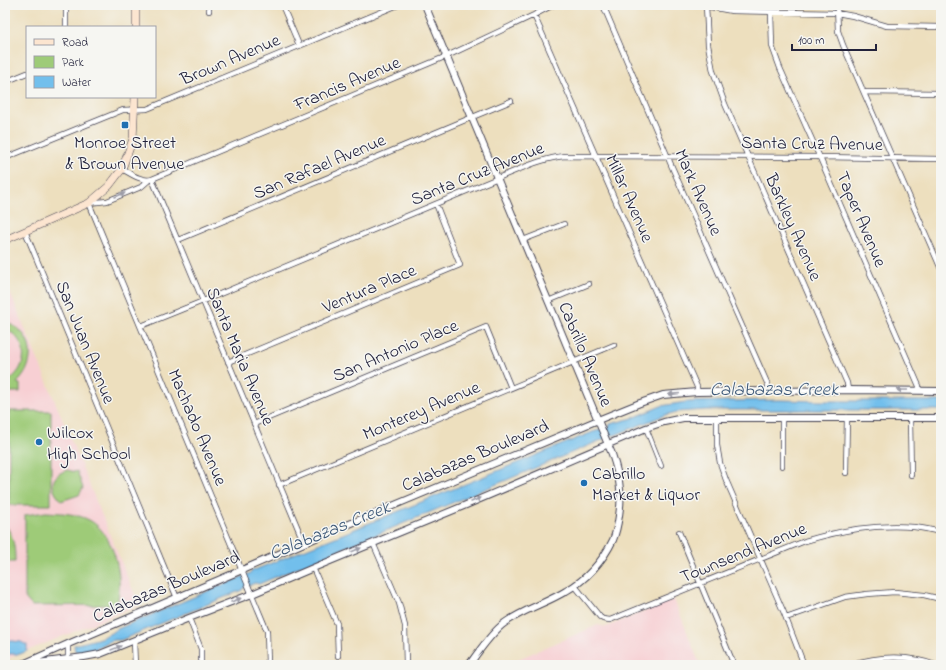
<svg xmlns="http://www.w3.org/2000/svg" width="946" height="670" font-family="'Indie Flower',sans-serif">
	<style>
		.built { fill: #f7cfd3 }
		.green { fill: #9ecb78; stroke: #60765a }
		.water { fill: #72bfec; stroke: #4a7094 }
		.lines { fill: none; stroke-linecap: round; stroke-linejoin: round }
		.minor-casing { stroke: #403e4f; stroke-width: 6 }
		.tertiary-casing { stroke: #403e4f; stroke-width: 8 }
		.secondary-casing { stroke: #403e4f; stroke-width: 8 }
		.minor { stroke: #fff; stroke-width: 4.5 }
		.tertiary { stroke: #fff; stroke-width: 6 }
		.secondary { stroke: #fce5d0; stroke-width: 7 }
		.oneway { fill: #9c9ca7 }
		.poi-dot { fill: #1f6fb2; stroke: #f6f6f2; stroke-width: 1.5 }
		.labels { text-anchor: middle; stroke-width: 3; stroke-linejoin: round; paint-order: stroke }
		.street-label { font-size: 18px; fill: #22223b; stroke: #f6f6f2 }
		.poi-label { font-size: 18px; fill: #22223b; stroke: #f6f6f2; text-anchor: start }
		.water-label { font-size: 19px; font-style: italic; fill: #3e5979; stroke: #f6f6f2 }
	</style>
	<rect width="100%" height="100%" fill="#f6f6f2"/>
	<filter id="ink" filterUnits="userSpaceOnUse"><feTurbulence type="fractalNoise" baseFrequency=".025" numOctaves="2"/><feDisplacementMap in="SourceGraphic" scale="8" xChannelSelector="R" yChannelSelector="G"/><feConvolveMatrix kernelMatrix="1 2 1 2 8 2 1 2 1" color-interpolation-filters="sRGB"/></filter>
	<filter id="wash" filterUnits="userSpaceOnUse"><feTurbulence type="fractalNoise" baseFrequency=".012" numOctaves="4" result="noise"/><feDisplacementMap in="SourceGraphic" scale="16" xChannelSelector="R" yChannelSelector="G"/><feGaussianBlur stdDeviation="0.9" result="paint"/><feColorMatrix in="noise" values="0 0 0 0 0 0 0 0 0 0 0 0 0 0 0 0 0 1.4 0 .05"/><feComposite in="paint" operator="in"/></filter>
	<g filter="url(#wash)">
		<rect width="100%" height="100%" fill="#eddfbe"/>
		<path class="built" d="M5,280L139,605L5,660Z
			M674,599L700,665H504L598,625L606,627Z"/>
		<path class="green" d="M5,322C34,331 38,363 17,383L20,384V392H5V382C29,371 30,340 5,329Z
			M9,411H51V505H9Z
			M68,470L74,472L77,471L83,488L79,495L61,501C59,498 55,494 54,490C50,479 59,472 68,470Z
			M46,512C61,513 77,513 91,521C111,533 121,567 119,589C119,594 118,600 117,605L32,606L25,598V515Z
			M5,524C14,538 15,546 15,562H5Z"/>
		<path class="water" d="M780,400L822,401H941V410H705L677,412L665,415L615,435H612L597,442L259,584L255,583L243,588L242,590L121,640C118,640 116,640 114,640C101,643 89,657 75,651L74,645C88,641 104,639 115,630L251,573L252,571L593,432L609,427L610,424L633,418L661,406L686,402Z
			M5,640L21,642L27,645V651L20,654H5Z"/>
	</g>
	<g filter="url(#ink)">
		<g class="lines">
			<g class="minor-casing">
				<path id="minor" d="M209,5V11
					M282,5L299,45
					M603,5L672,167L768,385V391
					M706,5L708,45L713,71L725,104L847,383L848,390
					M837,5L838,31L843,45L941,269
					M705,6L732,11L837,13L853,16L887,26L941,27
					M771,12L772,46L780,68L817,151L919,386V390
					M534,15L697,387V392
					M66,27V5
					M5,82L27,73
					M864,92L941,93
					M5,158L123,110L147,109L398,5
					M122,169C131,174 142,182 152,179L447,56L534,15L553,5
					M152,179L304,543
					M149,180L141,187L107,201L89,203L267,631L268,665
					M25,231L177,598
					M178,240L511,101
					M523,240L564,224
					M548,301L589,284
					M141,326L203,301L505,175C525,167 544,158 565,156L820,157L941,159
					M228,362L460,265L436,204
					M717,417V445L720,463L726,480L784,613L804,665
					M782,418V466
					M910,418L911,475
					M254,424L486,327L511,388
					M646,428L661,466
					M846,473L847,417
					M279,485L614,345
					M679,532L734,665
					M373,543L399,603L405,626L406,665
					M313,568L337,624L338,656
					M575,586L600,617L603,619L610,620L805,541C842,530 875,524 914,527C923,528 932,530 941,532
					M189,618L201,649V665
					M786,618L845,597L867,594L895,592L924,595L941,599
					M134,641L135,665
					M68,644V665
					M849,665C877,656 907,654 935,665"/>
			</g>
			<g class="tertiary-casing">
				<path id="tertiary" d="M425,5L612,454C616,466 619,477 620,489C622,502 618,528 613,540C603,561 586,580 566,591C547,603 519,611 502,625C489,636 479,651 469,665
					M30,664L84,657L100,654L189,618L252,594L313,568L466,505L646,428L664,422L683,418H941
					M21,665L68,644L242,570L304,543L598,420L640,403L663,395L697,392L848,390L941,391"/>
			</g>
			<g class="secondary-casing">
				<path id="secondary" d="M136,27V5
					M5,240L89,203L109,186L122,169L133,139L135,97"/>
			</g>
			<use href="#minor" class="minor"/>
			<use href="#tertiary" class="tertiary"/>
			<use href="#secondary" class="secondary"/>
		</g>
		<defs><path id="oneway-solid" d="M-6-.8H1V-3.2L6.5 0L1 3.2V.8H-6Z"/></defs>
		<g class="oneway">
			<use href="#oneway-solid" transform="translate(120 195) rotate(-23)"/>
			<use href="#oneway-solid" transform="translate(902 390) rotate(-180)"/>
			<use href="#oneway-solid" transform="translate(674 394) rotate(175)"/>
			<use href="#oneway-solid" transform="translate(476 500) rotate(-23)"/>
			<use href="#oneway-solid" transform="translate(356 550) rotate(-23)"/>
			<use href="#oneway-solid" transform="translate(236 600) rotate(-21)"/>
			<use href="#oneway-solid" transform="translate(116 648) rotate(-22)"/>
		</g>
	</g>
	<g class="poi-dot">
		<rect x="121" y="121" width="8" height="8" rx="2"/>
		<circle cx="39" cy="442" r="4"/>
		<circle cx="584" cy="483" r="4"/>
	</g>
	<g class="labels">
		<g class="street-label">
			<text transform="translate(230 59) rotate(-23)" y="6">Brown Avenue</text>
			<text transform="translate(347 83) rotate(-23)" y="6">Francis Avenue</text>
			<text transform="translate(812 143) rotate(1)" y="6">Santa Cruz Avenue</text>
			<text transform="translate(319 166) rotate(-23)" y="6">San Rafael Avenue</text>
			<text transform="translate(477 173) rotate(-22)" y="6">Santa Cruz Avenue</text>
			<text transform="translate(699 192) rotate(66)" y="6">Mark Avenue</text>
			<text transform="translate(630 198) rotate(66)" y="6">Millar Avenue</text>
			<text transform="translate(862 219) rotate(67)" y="6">Taper Avenue</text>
			<text transform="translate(794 227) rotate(66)" y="6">Barkley Avenue</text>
			<text transform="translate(369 288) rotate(-23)" y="6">Ventura Place</text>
			<text transform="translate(86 342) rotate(68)" y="6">San Juan Avenue</text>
			<text transform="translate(395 350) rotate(-23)" y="6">San Antonio Place</text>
			<text transform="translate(586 354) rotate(67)" y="6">Cabrillo Avenue</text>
			<text transform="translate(241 356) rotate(67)" y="6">Santa Maria Avenue</text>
			<text transform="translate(421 410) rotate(-23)" y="6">Monterey Avenue</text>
			<text transform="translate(198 427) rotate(67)" y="6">Machado Avenue</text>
			<text transform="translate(475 455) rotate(-23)" y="6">Calabazas Boulevard</text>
			<text transform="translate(743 552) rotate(-22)" y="6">Townsend Avenue</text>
			<text transform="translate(166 586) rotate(-23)" y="6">Calabazas Boulevard</text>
		</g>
		<g class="poi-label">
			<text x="125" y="148" text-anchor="middle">Monroe Street<tspan x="125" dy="21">&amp; Brown Avenue</tspan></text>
			<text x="47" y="438">Wilcox<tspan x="47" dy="21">High School</tspan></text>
			<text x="592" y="479">Cabrillo<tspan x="592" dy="21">Market &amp; Liquor</tspan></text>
		</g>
		<g class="water-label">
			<text x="774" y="395">Calabazas Creek</text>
			<text transform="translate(329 529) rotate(-22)" y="7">Calabazas Creek</text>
		</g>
	</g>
	<rect width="946" height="670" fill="none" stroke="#f6f6f2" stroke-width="20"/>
	<rect x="26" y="26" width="130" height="72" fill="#f6f6f2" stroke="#a1a1a9"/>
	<rect x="34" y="39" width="20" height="6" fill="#fce5d0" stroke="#a1a1a9"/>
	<text x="62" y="46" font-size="12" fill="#22223b">Road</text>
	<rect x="34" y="56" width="20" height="12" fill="#9ecb78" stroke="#a1a1a9"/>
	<text x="62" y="66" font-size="12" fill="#22223b">Park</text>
	<rect x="34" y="76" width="20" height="12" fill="#72bfec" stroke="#a1a1a9"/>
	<text x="62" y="86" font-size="12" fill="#22223b">Water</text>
	<path d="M792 44v6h84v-6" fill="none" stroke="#22223b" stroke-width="2"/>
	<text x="798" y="44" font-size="12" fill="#22223b" stroke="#f6f6f2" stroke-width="3" paint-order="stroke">100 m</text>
</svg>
